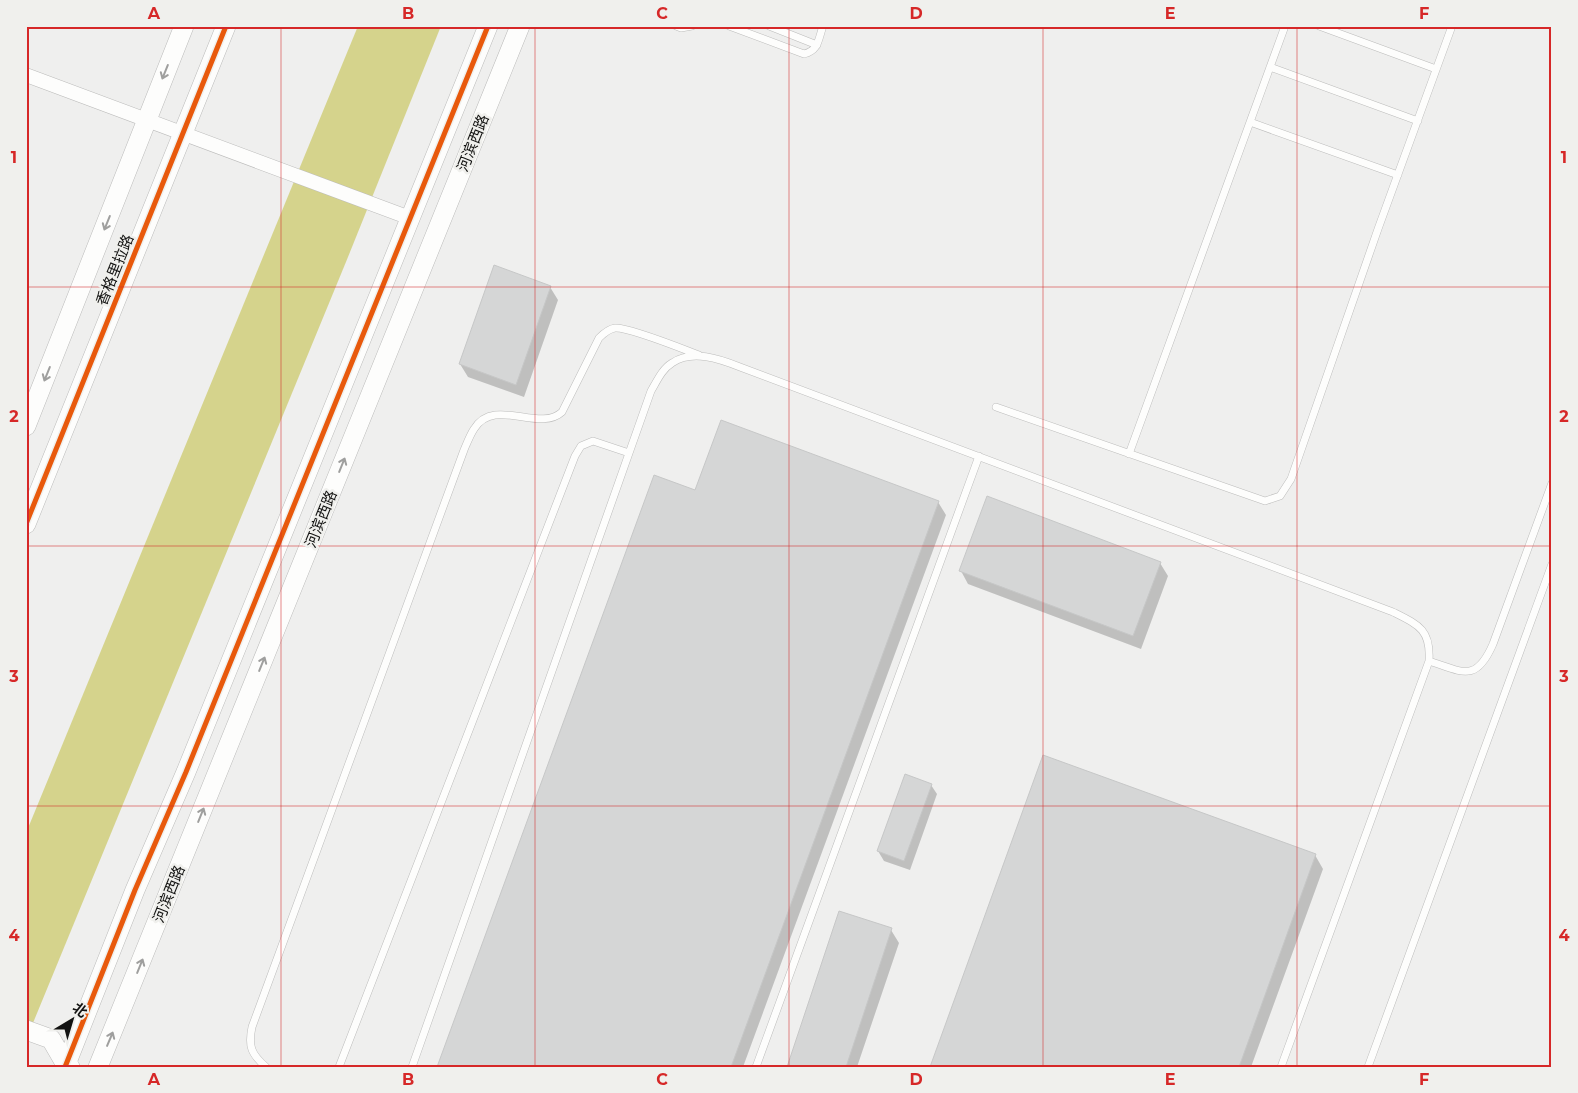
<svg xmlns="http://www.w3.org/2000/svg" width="1578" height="1093" font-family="Montserrat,'Noto Sans SC',sans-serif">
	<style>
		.water { fill: #d5d38c }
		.shadow { fill: #0003 }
		.building { fill: #d5d6d6; stroke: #c6c7c7 }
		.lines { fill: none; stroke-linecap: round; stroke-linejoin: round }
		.lane-casing { stroke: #bcbcbb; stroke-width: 8 }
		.street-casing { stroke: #bcbcbb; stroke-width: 15 }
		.secondary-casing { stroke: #bcbcbb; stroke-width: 20 }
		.lane { stroke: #fdfdfc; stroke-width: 7 }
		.street { stroke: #fdfdfc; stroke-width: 14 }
		.secondary { stroke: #fdfdfc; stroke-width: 19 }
		.cycleway-casing { stroke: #f0f0ed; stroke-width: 8 }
		.cycleway { stroke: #e8590c; stroke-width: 5 }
		.oneway { stroke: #9f9f9e }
		.grid { fill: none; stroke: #d62828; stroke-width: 1; stroke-opacity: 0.55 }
		.labels { text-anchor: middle; stroke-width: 5; stroke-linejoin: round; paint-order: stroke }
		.street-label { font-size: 15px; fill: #121211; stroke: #f0f0ed }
		.neatline { fill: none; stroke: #d62828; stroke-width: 2 }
		.grid-label { font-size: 16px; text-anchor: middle; font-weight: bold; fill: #d62828 }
	</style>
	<rect width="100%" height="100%" fill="#efefee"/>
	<path class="water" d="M358,26H441L348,257L26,1040V833Z"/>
	<path class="shadow" d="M550,287L558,300L524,397L468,377L460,364Z
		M696,492L938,502L946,515L743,1067H439Z
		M1160,563L1168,576L1141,649L968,584L961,571Z
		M931,785L937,794L910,870L884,861L878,851Z
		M1315,855L1323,869L1251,1067H932Z
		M891,930L899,943L857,1067H788Z"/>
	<path class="building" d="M494,265L551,286L516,385L459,364Z
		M721,420L939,501L731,1067H437L654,475L695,490Z
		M987,496L1161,562L1133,636L959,571Z
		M1043,755L1316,854L1239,1067H930Z
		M905,774L932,784L904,861L877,851Z
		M839,911L892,928L846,1067H787Z"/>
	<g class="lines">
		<g class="lane-casing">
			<path id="lane" d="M676,26L681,28L692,26
				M729,26L804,54C819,50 818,40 823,26
				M769,26L817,45
				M1319,26L1436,69
				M1270,67L1418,121
				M1250,122L1398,175
				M996,407L1265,501L1280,496L1291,479L1378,229L1452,26
				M1129,454L1285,26
				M1429,661C1463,672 1476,683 1493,644L1552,483
				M266,1067C251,1054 248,1046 252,1027L464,450C467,443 470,435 474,429C494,396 539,433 562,412L599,338C603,334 608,329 615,328C629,327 683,349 699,355
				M339,1067L575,456L581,446L593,441L629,453
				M412,1067L651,391C657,381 662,369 672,363C692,349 720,359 740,367L1393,612C1419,625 1431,630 1429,661L1281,1067
				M756,1067L979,456
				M1368,1067L1552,564"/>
		</g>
		<g class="street-casing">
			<path id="street" d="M26,75L410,218"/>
		</g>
		<g class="secondary-casing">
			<path id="secondary" d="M26,426L184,26
				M26,524L226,26
				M26,1030L51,1039L66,1065L70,1067
				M65,1067L135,890L186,772L488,26
				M98,1067L520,26"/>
		</g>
		<use href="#lane" class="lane"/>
		<use href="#street" class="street"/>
		<use href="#secondary" class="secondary"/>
		<g class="cycleway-casing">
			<path id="cycleway" d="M26,524L226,26
				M65,1067L135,890L186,772L488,26"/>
		</g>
		<use href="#cycleway" class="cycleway"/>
	</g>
	<defs><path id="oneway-shaft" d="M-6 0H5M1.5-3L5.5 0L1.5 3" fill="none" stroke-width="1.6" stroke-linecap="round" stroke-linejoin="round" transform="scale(1.25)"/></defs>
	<g class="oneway">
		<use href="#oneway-shaft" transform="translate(165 72) rotate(112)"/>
		<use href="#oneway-shaft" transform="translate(107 223) rotate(112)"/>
		<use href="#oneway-shaft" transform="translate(47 374) rotate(112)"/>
		<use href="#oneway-shaft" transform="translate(342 465) rotate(-68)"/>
		<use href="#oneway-shaft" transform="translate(262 664) rotate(-68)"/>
		<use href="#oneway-shaft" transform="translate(201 815) rotate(-68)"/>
		<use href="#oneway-shaft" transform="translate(140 966) rotate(-68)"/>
		<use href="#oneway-shaft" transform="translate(110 1039) rotate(-67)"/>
	</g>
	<path class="grid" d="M281,26V1067M535,26V1067M789,26V1067M1043,26V1067M1297,26V1067M26,287H1552M26,546H1552M26,806H1552"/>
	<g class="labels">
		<g class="street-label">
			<text transform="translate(473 143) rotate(-68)" y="5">河滨西路</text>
			<text transform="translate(115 270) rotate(-68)" y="5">香格里拉路</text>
			<text transform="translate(321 519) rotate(-68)" y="5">河滨西路</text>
			<text transform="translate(169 894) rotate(-68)" y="5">河滨西路</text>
		</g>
	</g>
	<rect width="1578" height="1093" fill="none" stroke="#f0f0ed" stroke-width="55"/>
	<g transform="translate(72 1020) rotate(38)" stroke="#f0f0ed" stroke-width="4" paint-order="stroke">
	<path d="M0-4L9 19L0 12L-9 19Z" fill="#121211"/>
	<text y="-8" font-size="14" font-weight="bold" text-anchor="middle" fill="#121211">北</text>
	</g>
	<rect x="28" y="28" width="1522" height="1038" class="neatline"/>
	<g class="grid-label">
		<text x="154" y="19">A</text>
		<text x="408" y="19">B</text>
		<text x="662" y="19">C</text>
		<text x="916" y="19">D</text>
		<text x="1170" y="19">E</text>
		<text x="1424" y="19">F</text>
		<text x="14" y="163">1</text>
		<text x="1564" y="163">1</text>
		<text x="14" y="422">2</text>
		<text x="1564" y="422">2</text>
		<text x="14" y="682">3</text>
		<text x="1564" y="682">3</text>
		<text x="14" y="941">4</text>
		<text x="1564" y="941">4</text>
		<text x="154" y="1085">A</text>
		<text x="408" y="1085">B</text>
		<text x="662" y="1085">C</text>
		<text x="916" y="1085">D</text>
		<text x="1170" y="1085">E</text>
		<text x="1424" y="1085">F</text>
	</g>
</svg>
